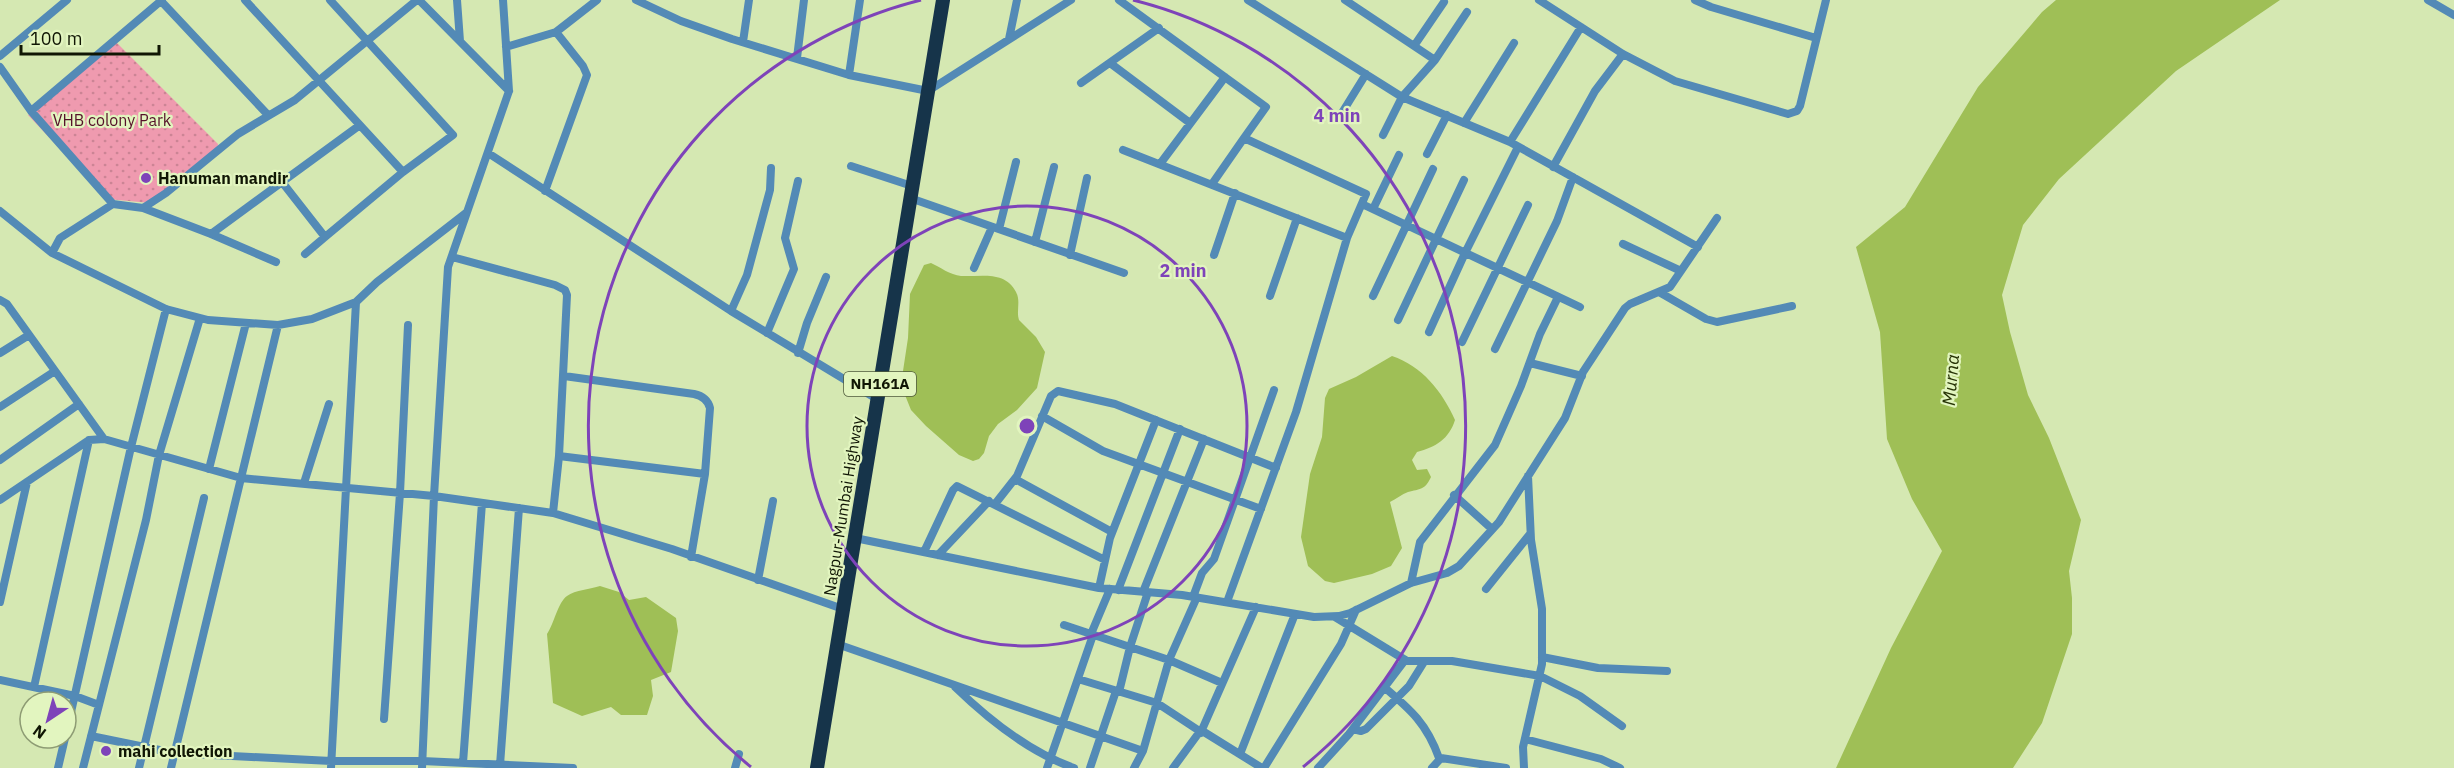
<svg xmlns="http://www.w3.org/2000/svg" width="2454" height="768" font-family="'IBM Plex Sans',sans-serif">
	<style>
		.park { fill: url(#park-dots) }
		.water { fill: #9fbf56 }
		.lines { fill: none; stroke-linecap: round; stroke-linejoin: round }
		.minor { stroke: #538ab6; stroke-width: 8 }
		.trunk { stroke: #16344a; stroke-width: 14 }
		.ring { fill: none; stroke: #7e43b9; stroke-width: 3 }
		.poi-dot { fill: #7e43b9; stroke: #e2f5bf; stroke-width: 2 }
		.labels { text-anchor: middle; stroke-width: 4.5; stroke-linejoin: round; paint-order: stroke }
		.shield { fill: #e2f5bf; stroke: #4f593c; stroke-width: 1.5 }
		.shield-label { font-size: 15px; font-weight: bold; fill: #101604 }
		.park-label { font-size: 16px; fill: #56122a; stroke: #e2f5bf }
		.poi-label { font-size: 16px; font-weight: bold; fill: #101604; stroke: #e2f5bf; text-anchor: start }
		.street-label { font-size: 16px; fill: #101604; stroke: #e2f5bf }
		.water-label { font-size: 18px; font-style: italic; fill: #273306; stroke: #e2f5bf }
		.centre { fill: #7e43b9; stroke: #e2f5bf; stroke-width: 3 }
		.ring-label { font-size: 18px; text-anchor: middle; font-weight: bold; fill: #7e43b9; stroke: #e2f5bf; stroke-width: 4.5; stroke-linejoin: round; paint-order: stroke }
	</style>
	<defs>
		<pattern id="park-dots" width="8" height="8" patternUnits="userSpaceOnUse" patternTransform="scale(1.5)"><rect width="8" height="8" fill="#ef9aaf"/><path d="M2 2h.1M6 6h.1" fill="none" stroke="#cc8495" stroke-width="1.8" stroke-linecap="round"/></pattern>
	</defs>
	<rect width="100%" height="100%" fill="#d5e8b2"/>
	<path class="park" d="M115,41L218,144L217,151L150,203L107,199L28,115Z"/>
	<path class="water" d="M2056,0H2280L2176,71L2059,179L2023,225L2002,295L2010,332L2028,395L2049,438L2081,520L2069,571L2072,598V634L2042,723L2013,768H1836L1891,648L1942,551L1912,499L1887,439L1880,332L1856,247L1905,207L1978,87L2042,12Z
		M931,263C940,267 950,275 961,276C980,277 1005,270 1016,292C1021,301 1016,311 1019,320L1036,337L1045,352L1037,388L1017,410L998,424L989,436L984,453L979,459L973,461L959,455L926,426L911,410L905,395L903,371L908,338L910,294L924,265Z
		M1392,356C1422,366 1442,391 1455,420C1449,439 1436,447 1417,452L1412,460L1417,470L1427,469L1431,477C1425,490 1420,489 1408,492C1402,494 1396,499 1390,502L1402,548L1391,566L1372,574L1334,583L1325,581L1308,566L1301,537L1310,474L1322,437L1325,398L1329,389L1356,377Z
		M600,586L619,592L629,600L646,597L676,618L678,631L671,672L651,680L653,696L647,715H621L611,707L582,716L553,703L547,634C554,624 558,602 567,596C575,590 591,589 600,586Z"/>
	<g class="lines">
		<path class="minor" d="M245,0L403,172
			M419,0L509,91
			M457,0L460,41
			M636,0L681,21L732,39L849,75L928,91L1071,0
			M1119,0L1266,107L1244,138L1366,194L1347,238L1296,412L1227,602
			M1248,0L1402,97L1435,60L1467,12
			M1345,0L1435,60
			M1539,0L1623,54L1675,81L1788,114L1797,111L1800,106L1826,0
			M1695,0L1711,7L1816,38
			M2428,0L2454,15
			M161,1L268,115
			M1009,39L1017,0
			M743,42L749,0
			M1414,46L1444,2
			M506,47L556,32L597,0
			M0,56L67,0
			M797,58L804,0
			M1110,63L1190,123
			M0,67L31,111L113,204
			M849,75L860,0
			M1081,83L1159,28
			M31,111L162,0
			M1340,116L1366,74
			M1464,123L1514,43
			M1383,135L1402,97L1510,142L1698,247
			M1510,142L1581,27
			M1123,150L1347,238
			M488,153L731,311L877,399
			M1427,154L1447,115
			M1160,164L1225,77
			M851,166L912,186
			M1553,167L1595,91L1623,54
			M282,182L325,237L403,172L453,135L330,0
			M1212,184L1244,138
			M545,191L587,75L583,66L556,32
			M910,198L1124,273
			M1362,204L1580,307
			M143,208L211,234L276,262
			M1373,209L1399,155
			M0,211L52,253L166,309L208,320L278,325L312,319L356,302L377,282L466,213
			M999,229L1016,162
			M211,234L360,125
			M1035,242L1054,167
			M1623,244L1681,271
			M52,253L60,238L113,204L143,208L166,193L238,134L295,100L417,0
			M305,254L325,237
			M1070,255L1087,178
			M1214,255L1235,193
			M452,257L555,285L565,290L567,295L559,456L553,513
			M974,268L992,227
			M1659,292L1706,319L1717,322L1792,306
			M1270,296L1297,218
			M1373,296L1433,169
			M0,300L7,304L104,439
			M731,311L747,275L770,190L771,168
			M1398,320L1464,180
			M1429,332L1465,253L1518,147
			M767,333L794,269L785,238L798,181
			M1462,342L1528,205
			M1495,349L1557,221L1573,177
			M0,353L29,335
			M798,353L807,323L826,277
			M1530,363L1582,376
			M564,376L694,394C703,396 708,400 710,408L705,474L691,557
			M0,407L55,371
			M1042,416L1103,451L1261,509
			M559,456L705,474
			M0,460L79,404
			M209,469L246,323
			M1015,479L1112,532
			M304,483L329,404
			M1454,495L1492,529
			M0,500L89,440L104,439L241,478L434,496L553,513L672,549L843,609
			M995,504L1017,476L1051,396L1058,391L1115,404L1276,468
			M855,538L1099,588L1182,595L1314,617L1339,616L1350,613L1411,583L1447,573L1459,566L1499,522L1565,418L1583,372L1625,308L1630,304L1670,287L1717,218
			M924,552L953,490L957,486L1105,560
			M938,555L989,501
			M758,580L773,501
			M1411,583L1420,542L1495,445L1521,386L1540,334L1558,297
			M1099,588L1110,538L1156,420
			M1486,589L1530,534
			M1118,590L1180,429
			M1143,592L1204,439
			M1193,597L1202,573L1214,559L1274,390
			M0,602L27,482
			M1335,617L1407,661H1452L1540,676L1580,696L1622,726
			M1064,625L1169,660L1222,683
			M1091,634L1110,589
			M837,644L1143,751
			M1542,657L1598,668L1667,671
			M1078,679L1157,703L1201,732L1256,607
			M0,680L75,696L99,705
			M34,687L89,440
			M955,687C989,720 1029,752 1074,768
			M1384,687C1411,710 1427,724 1439,758
			M1119,692L1130,647L1148,592
			M384,719L400,493L408,325
			M1353,729L1361,731L1366,729L1409,686L1424,662
			M66,734L131,447L166,309
			M91,736L174,753L331,761H422L573,768
			M1525,739L1601,759L1620,768
			M1240,754L1295,614
			M463,763L482,503
			M500,765L519,508
			M58,768L65,738
			M83,768L146,520L159,455L200,318
			M139,768L204,498
			M171,768L278,325
			M331,768L356,302
			M422,768L434,496L448,267L509,91L503,0
			M735,768L739,754
			M1047,768L1093,635
			M1090,768L1116,691
			M1134,768L1143,751L1169,660L1197,597
			M1173,768L1198,734L1204,732L1262,768
			M1264,768L1341,644L1356,610
			M1318,768L1349,734L1405,660
			M1432,768L1441,758L1506,768
			M1524,768L1523,747L1542,664V609L1531,540L1528,476"/>
		<path class="trunk" d="M817,768L943,0"/>
	</g>
	<g class="ring">
		<circle cx="1027" cy="426" r="220"/>
		<path d="M751 767A439 439 0 0 1 921 0M1133 0A439 439 0 0 1 1303 767"/>
	</g>
	<g class="poi-dot">
		<circle cx="146" cy="178" r="6"/>
		<circle cx="106" cy="751" r="6"/>
	</g>
	<g class="labels">
		<rect class="shield" x="844" y="372" width="72" height="24" rx="4.5"/>
		<g class="shield-label">
			<text x="880" y="389">NH161A</text>
		</g>
		<g class="park-label">
			<text x="112" y="126">VHB colony Park</text>
		</g>
		<g class="poi-label">
			<text x="158" y="184">Hanuman mandir</text>
			<text x="118" y="757">mahi collection</text>
		</g>
		<g class="street-label">
			<text transform="translate(843 506) rotate(-81)" y="6">Nagpur-Mumbai Highway</text>
		</g>
		<g class="water-label">
			<text transform="translate(1951 380) rotate(-85)" y="6">Murna</text>
		</g>
	</g>
	<circle cx="1027" cy="426" r="9" class="centre"/>
	<g class="ring-label">
		<text x="1337" y="122">4 min</text>
		<text x="1183" y="277">2 min</text>
	</g>
	<g transform="translate(48 720) rotate(216)"><circle r="28" fill="#e2f5bf" stroke="#8e9c74" stroke-width="1.5"/>
	<path d="M0-4.5L10 22L0 15L-10 22Z" fill="#7e43b9"/>
	<text y="-9" font-size="16" font-weight="bold" text-anchor="middle" fill="#101604">N</text>
	</g>
	<path d="M21 45v9h138v-9" fill="none" stroke="#101604" stroke-width="3"/>
	<text x="30" y="45" font-size="18" fill="#101604" stroke="#e2f5bf" stroke-width="4.5" paint-order="stroke">100 m</text>
</svg>
